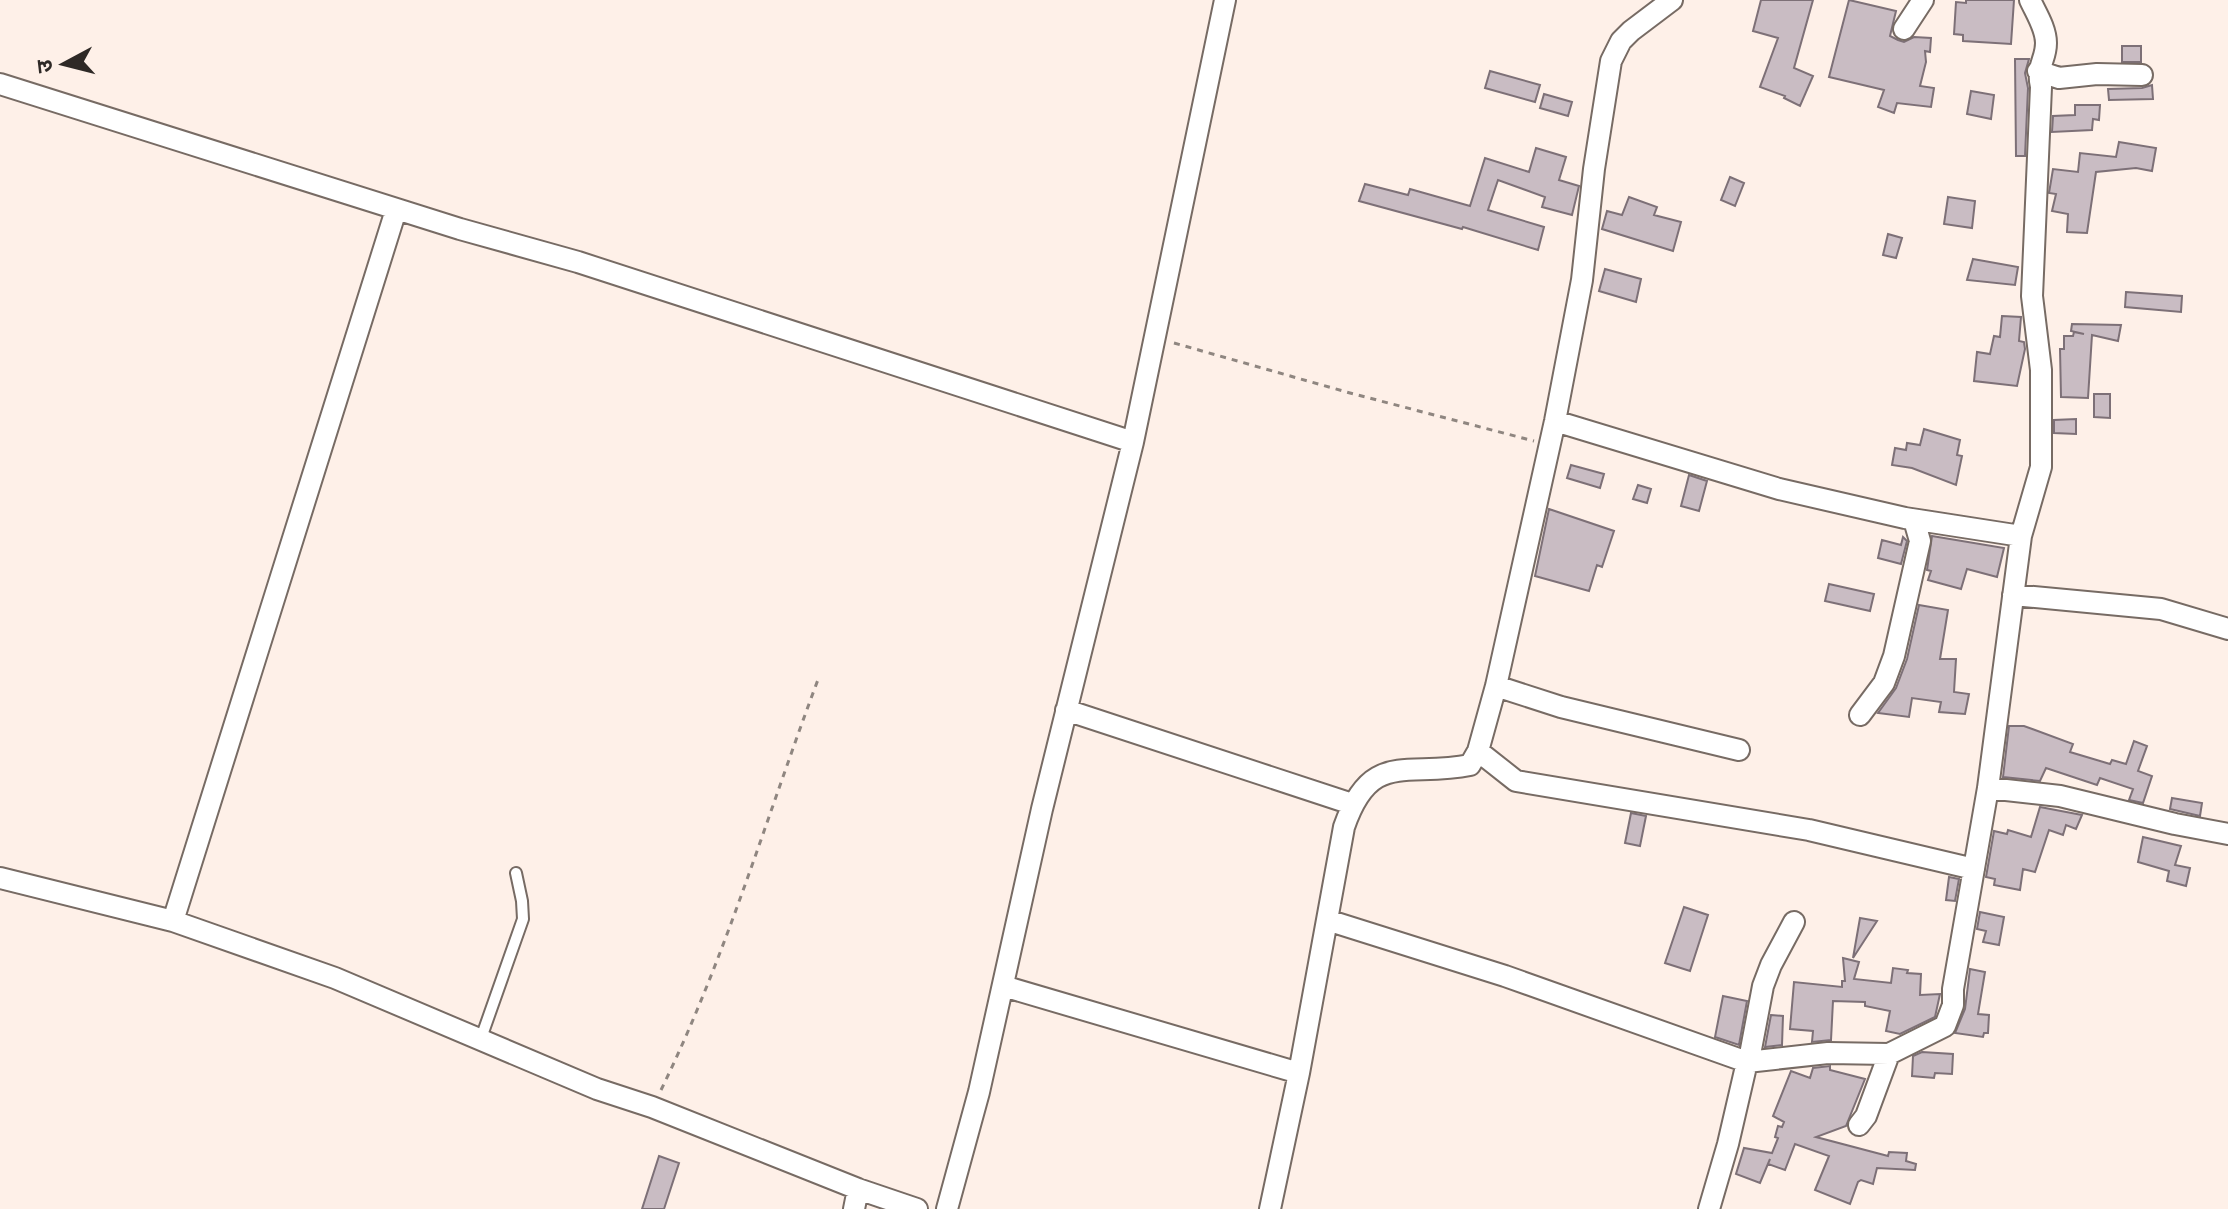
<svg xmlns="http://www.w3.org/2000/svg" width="2228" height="1209" font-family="Mulish,'Noto Sans Devanagari',sans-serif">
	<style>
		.building { fill: #c9bcc3; stroke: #7d7077; stroke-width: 2 }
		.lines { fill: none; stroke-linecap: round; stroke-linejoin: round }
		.lane-casing { stroke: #776b64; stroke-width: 14 }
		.street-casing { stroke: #776b64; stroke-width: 24 }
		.path { stroke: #8f8680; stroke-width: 3; stroke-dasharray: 6 6; stroke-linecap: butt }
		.lane { stroke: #fff; stroke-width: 10 }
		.street { stroke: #fff; stroke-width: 20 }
	</style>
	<rect width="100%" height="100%" fill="#fef0e8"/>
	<path class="building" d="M1761,0H1813L1794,68L1813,76L1800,106L1784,98L1785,96L1760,87L1778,38L1753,31Z
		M1849,0L1896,11L1890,36L1898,40L1904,42L1914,37L1931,38L1930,52L1925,51L1926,62L1920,86L1934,88L1931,107L1897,103L1894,113L1878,107L1884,90L1829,77Z
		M1966,0H2014L2011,44L1963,41V35L1954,34L1956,2L1966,3Z
		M2122,46H2141V62H2122Z
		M2015,59H2029L2025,73L2028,88L2025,156H2016Z
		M1490,71L1540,85L1535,102L1485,88Z
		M2152,85L2153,99L2109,100L2108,89L2142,88Z
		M1971,91L1994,95L1991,119L1967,114Z
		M1544,94L1572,102L1568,116L1540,108Z
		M2075,105H2100L2099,120L2093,119L2092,130L2052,132L2053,116L2075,115Z
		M2119,142L2156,148L2152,171L2136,168L2096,172L2087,233L2067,232L2068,214L2052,211L2056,194L2049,193L2053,169L2078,172L2080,153L2116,157Z
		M1536,148L1566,157L1559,180L1579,186L1572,215L1542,207L1545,197L1498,180L1488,210L1544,227L1538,250L1463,227L1462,229L1359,201L1365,184L1408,195L1410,189L1470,206L1485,158L1529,172Z
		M1730,177L1744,183L1735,206L1721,200Z
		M1629,197L1657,207L1654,215L1681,222L1673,251L1602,229L1607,211L1622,215Z
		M1948,197L1975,201L1972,228L1944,224Z
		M1888,234L1902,238L1896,258L1883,255Z
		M1973,259L2018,267L2015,285L1967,280Z
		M1605,269L1641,279L1636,302L1599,291Z
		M2126,292L2182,296L2181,312L2125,307Z
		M2002,316L2021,317L2019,341L2024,342L2025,349L2017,386L1974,381L1977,352L1990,354L1994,336L2000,337Z
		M2072,324L2121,325L2118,341L2092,335L2088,398L2061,397L2060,349H2064V336H2073L2074,332L2084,334L2071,331Z
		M2094,394H2110V418L2094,417Z
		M2076,419V434L2054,433V420Z
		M1924,429L1960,440L1957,455L1962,456L1956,485L1912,468L1892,465L1895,448L1906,450L1907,443L1920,445Z
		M1571,465L1604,474L1600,488L1567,478Z
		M1689,475L1707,481L1699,511L1681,506Z
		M1638,485L1651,489L1647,503L1633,499Z
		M1549,509L1614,531L1602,567L1597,565L1589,591L1535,576Z
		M1932,536L2004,548L1997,577L1967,569L1961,589L1928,580L1931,571L1927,570Z
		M1903,537L1907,541L1901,564L1878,558L1882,540L1901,545Z
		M1829,584L1874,594L1870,611L1825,601Z
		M1919,605L1948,610L1940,659H1956L1954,692L1969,694L1965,714L1939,712L1941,702L1912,698L1909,717L1878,713L1896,688L1907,659Z
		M2009,726H2024L2073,744L2070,752L2110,764L2112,760L2126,764L2134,741L2147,746L2138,771L2152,776L2143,803L2129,800L2133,789L2100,778L2097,785L2046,768L2040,781L2003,777Z
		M2172,798L2202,803L2200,816L2170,809Z
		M2040,807L2082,815L2076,829L2066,825L2063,835L2049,830L2035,872L2023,869L2020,890L1994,885L1995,879L1986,877L1994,831L2007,834L2008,830L2031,837Z
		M1631,813L1646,816L1640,846L1625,843Z
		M2143,837L2181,846L2175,865L2190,868L2186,886L2167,881L2169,871L2138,862Z
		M1949,877L1959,879L1955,901L1946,900Z
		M1684,907L1708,915L1690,971L1665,963Z
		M1980,912L2004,917L1999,945L1983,942L1986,931L1977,929Z
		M1860,918L1877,921L1853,958Z
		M1843,958L1859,962L1854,979L1891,983L1893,968L1908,970L1907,973L1921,974L1920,995L1940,994L1935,1017L1900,1034L1886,1031L1890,1011L1865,1006V1002L1833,1001L1831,1040L1812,1042L1813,1031L1790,1029L1794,982L1842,987V981H1845Z
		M1970,969L1985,972L1978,1014L1989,1015L1988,1033H1984L1983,1037L1955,1033L1965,1009Z
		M1723,996L1747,1001L1739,1045L1715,1037Z
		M1771,1015L1783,1016L1782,1045L1765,1047Z
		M1922,1052L1953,1054L1952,1074L1935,1073L1934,1078L1912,1076L1913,1056Z
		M1830,1066V1070L1865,1079L1846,1126L1816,1137L1888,1156L1889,1152L1907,1153L1906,1161L1916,1164L1915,1170L1877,1168L1873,1184L1861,1180L1858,1182L1850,1204L1815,1190L1829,1156L1795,1144L1785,1170L1768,1164L1770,1159L1760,1183L1736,1174L1744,1148L1772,1153L1778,1138L1775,1137L1778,1126L1782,1127L1784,1122L1773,1116L1791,1071L1810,1078L1813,1068Z
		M659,1156L679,1163L664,1209H642Z"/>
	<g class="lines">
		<g class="lane-casing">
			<path id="lane" d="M480,1041L523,919L522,901L516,873"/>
		</g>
		<g class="street-casing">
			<path id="street" d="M1904,29L1923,0
				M2038,71L2059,78L2097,74L2142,75
				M0,84L460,229L578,262L1133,442
				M1555,421L1779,489L1905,518L2021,536
				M2013,595L2161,609L2228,629
				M1496,686L1561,707L1739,750
				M1066,710L1352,804
				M1860,715L1884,683L1894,656L1920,541L1914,520
				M1478,751L1516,781L1809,830L1974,869
				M1988,788L2060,796L2175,824L2228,834
				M0,878L173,921L335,978L597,1089L652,1107L858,1189L917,1209
				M1327,920L1505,976L1747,1062L1828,1053L1889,1054L1945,1026L1953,1005V989L1988,788L2021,536L2041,467V370L2032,296L2041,87C2036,64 2046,61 2046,43C2046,28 2036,13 2030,0
				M173,921L396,210
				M1003,986L1299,1073
				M1749,1060L1763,986L1771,965L1794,922
				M1859,1125L1866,1116L1889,1054
				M854,1209L858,1189
				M947,1209L979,1092L1042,809L1133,442L1225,0
				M1270,1209L1299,1073L1344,827C1371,749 1406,778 1470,765L1478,751L1496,686L1555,421L1582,280L1594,169L1611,61L1621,41L1631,31L1672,0
				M1709,1209L1728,1144L1747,1062"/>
		</g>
		<path class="path" d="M1174,343L1350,393L1534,441
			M661,1090C726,957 767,815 819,677"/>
		<use href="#lane" class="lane"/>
		<use href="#street" class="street"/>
	</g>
	<g transform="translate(64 64) rotate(263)" stroke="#fef0e8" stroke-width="6" paint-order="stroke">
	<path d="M0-6L14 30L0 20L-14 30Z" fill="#2e2926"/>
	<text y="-12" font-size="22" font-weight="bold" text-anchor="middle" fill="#2e2926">उ</text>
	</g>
</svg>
